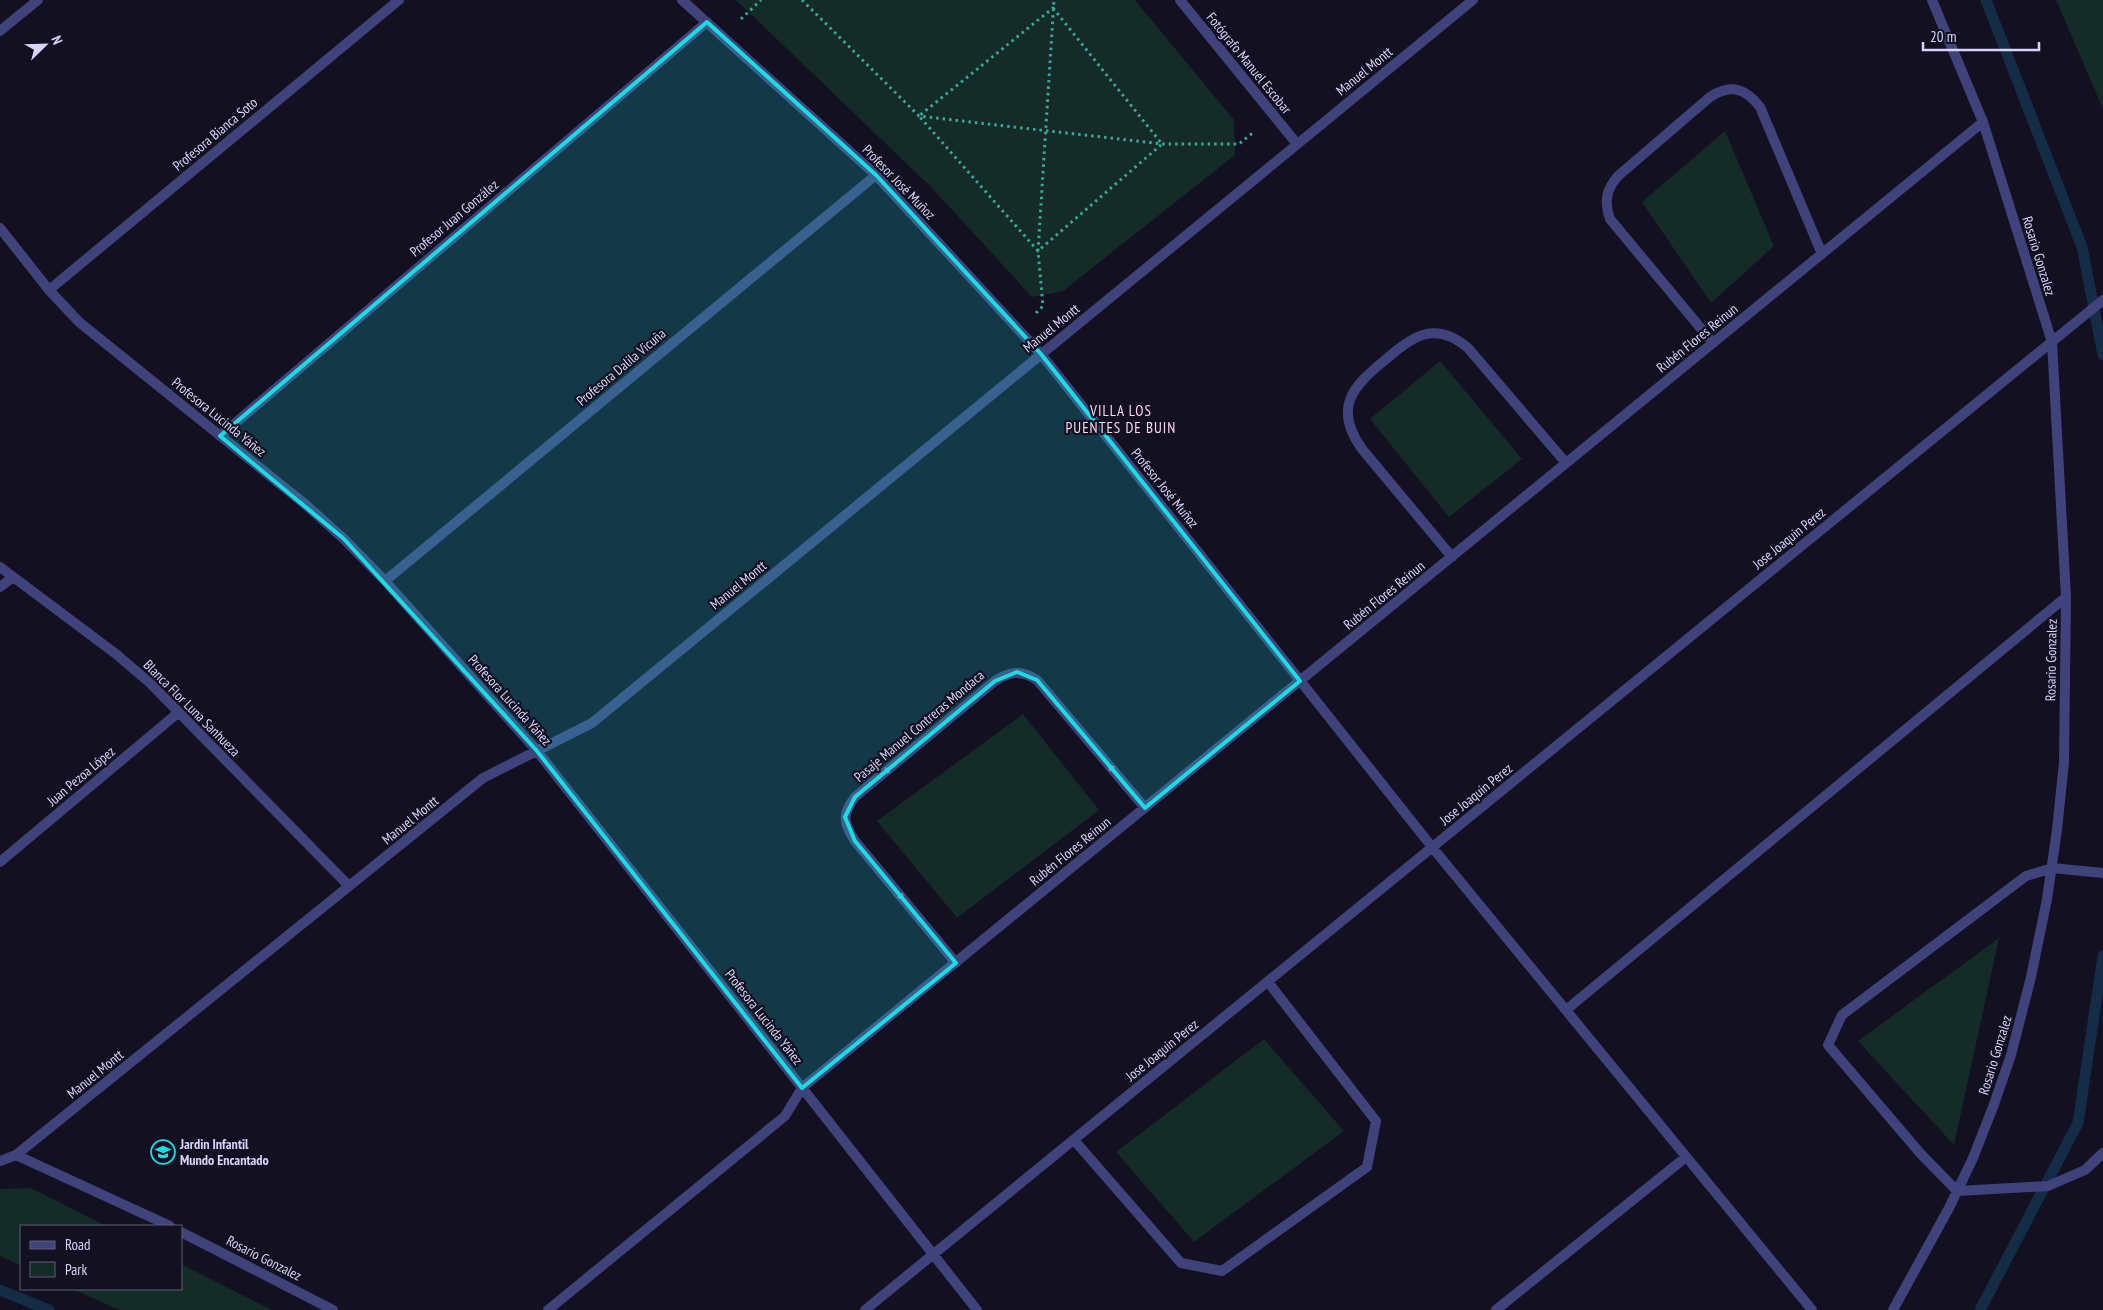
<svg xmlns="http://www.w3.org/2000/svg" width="2103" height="1310" font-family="'PT Sans Narrow',sans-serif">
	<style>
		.green { fill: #142b28 }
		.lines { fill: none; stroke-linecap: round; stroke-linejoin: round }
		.stream { stroke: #152c46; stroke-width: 11 }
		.path { stroke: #3ca799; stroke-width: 3; stroke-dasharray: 2.5 4; stroke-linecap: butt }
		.minor { stroke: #40437b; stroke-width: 10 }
		.oneway { fill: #8c8cba }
		.marked { fill: #1adde2; fill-opacity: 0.2; stroke: #1adde2; stroke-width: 4; stroke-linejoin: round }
		.labels { text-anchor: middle; stroke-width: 4.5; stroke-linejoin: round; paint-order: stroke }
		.street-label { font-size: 14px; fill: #d7d5fa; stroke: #121021 }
		.poi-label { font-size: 14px; font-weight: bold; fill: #d7d5fa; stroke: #121021; text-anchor: start }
		.neighbourhood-label { font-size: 15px; letter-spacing: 1px; fill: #fad7f0; stroke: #121021 }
	</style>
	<rect width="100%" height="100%" fill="#121021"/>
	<path class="green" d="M736,0H1135L1234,120L1235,155L1063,291L1032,297L932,188Z
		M2056,0H2103V109Z
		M1725,131L1774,246L1711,303L1642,202Z
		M1440,361L1522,459L1449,517L1370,419Z
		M1023,714L1099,810L957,918L877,821Z
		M1999,938L1954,1145L1858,1041Z
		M1264,1039L1344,1131L1194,1242L1116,1152Z
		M31,1188L106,1226H21V1266L0,1256V1189Z
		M181,1264L272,1310H120L72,1289H181Z"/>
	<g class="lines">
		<path class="stream" d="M1986,0L2082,247L2103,355
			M0,1290L49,1310
			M1980,1310L2078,1123L2103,956"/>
		<path class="path" d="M802,0L919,116L1162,144H1239L1255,131
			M1053,8L1162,144L1038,251L919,116Z
			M741,19L761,0
			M1036,313L1043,306L1038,251L1054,0"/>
		<path class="minor" d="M682,0L876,175L1041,354L1432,847L1812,1310
			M1180,0L1297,144
			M0,31L38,0
			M0,228L49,290L79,322L306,505L344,539L385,581L537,751L977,1310
			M49,290L399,0
			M1713,343L1610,219C1604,201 1606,190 1618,176L1710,97C1731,83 1746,89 1760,107L1822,254
			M220,436L707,22
			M1452,557L1362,449C1333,408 1352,387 1385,360C1413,336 1435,320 1468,348L1566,463
			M0,567L116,654L150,683L349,886
			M385,581L876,175
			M0,587L13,577
			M0,862L179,712
			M2103,873L2052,868L2026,876L1842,1015L1828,1045L1920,1153L1957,1191L2048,1186L2085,1170L2103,1153
			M956,963L855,841C843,823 842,814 855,797L995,681C1010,671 1022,670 1037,680L1145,808
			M1566,1010L2066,597
			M1074,1140L1181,1263L1222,1271L1367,1167L1376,1121L1268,982
			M16,1155L170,1226
			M0,1161L16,1155L483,778L592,723L1473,0
			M181,1232L333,1310
			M548,1310L785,1116L802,1088L1983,122
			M865,1310L2103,300
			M1496,1310L1686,1157
			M1893,1310L1949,1208L1973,1158L1993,1107L2011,1055L2031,977L2047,899L2057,830L2064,762L2066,597L2052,342L1983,122L1932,0"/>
	</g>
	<defs><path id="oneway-solid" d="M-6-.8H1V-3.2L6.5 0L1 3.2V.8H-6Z" transform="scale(1.25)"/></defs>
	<g class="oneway">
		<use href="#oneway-solid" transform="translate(889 769) rotate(140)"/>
		<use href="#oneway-solid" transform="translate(1113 770) rotate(-130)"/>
		<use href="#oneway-solid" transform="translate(899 894) rotate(50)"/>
	</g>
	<path class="marked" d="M707,22L876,175L1041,354L1300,681L1145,808L1037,680L1017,672L995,681L855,797L845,817L855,841L956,963L802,1088L537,751L344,539L220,436Z"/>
	<defs>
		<g id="school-ring" transform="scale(1.25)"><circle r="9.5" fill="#121021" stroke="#1adde2" stroke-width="1.5"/><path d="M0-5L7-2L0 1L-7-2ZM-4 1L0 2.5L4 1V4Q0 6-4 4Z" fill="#1adde2"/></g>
	</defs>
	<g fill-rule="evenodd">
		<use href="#school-ring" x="163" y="1152"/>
	</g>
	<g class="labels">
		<g class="street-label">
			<text transform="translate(1249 63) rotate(51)" y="5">Fotógrafo Manuel Escobar</text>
			<text transform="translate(1364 71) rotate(-39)" y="5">Manuel Montt</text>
			<text transform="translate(215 134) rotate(-40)" y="5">Profesora Bianca Soto</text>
			<text transform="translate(899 182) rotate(46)" y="5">Profesor José Muñoz</text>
			<text transform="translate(454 218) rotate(-40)" y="5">Profesor Juan González</text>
			<text transform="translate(2039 256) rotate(73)" y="5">Rosario Gonzalez</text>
			<text transform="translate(1051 328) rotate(-39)" y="5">Manuel Montt</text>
			<text transform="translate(1697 338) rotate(-39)" y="5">Rubén Flores Reinun</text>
			<text transform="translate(621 367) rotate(-40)" y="5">Profesora Dalila Vicuña</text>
			<text transform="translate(219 417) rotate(39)" y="5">Profesora Lucinda Yáñez</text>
			<text transform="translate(1165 488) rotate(51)" y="5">Profesor José Muñoz</text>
			<text transform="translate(1789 538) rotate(-39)" y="5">Jose Joaquin Perez</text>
			<text transform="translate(738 585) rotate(-39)" y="5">Manuel Montt</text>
			<text transform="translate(1384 595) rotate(-39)" y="5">Rubén Flores Reinun</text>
			<text transform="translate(2051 660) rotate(-89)" y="5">Rosario Gonzalez</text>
			<text transform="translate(510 700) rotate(48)" y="5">Profesora Lucinda Yáñez</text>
			<text transform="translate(192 708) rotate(45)" y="5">Blanca Flor Luna Sanhueza</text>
			<text transform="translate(919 726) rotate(-40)" y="5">Pasaje Manuel Contreras Mondaca</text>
			<text transform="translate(81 776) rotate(-40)" y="5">Juan Pezoa López</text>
			<text transform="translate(1476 794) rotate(-39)" y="5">Jose Joaquin Perez</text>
			<text transform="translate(410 820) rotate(-39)" y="5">Manuel Montt</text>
			<text transform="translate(1070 851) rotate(-39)" y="5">Rubén Flores Reinun</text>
			<text transform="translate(764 1017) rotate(52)" y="5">Profesora Lucinda Yáñez</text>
			<text transform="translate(1162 1050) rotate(-39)" y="5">Jose Joaquin Perez</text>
			<text transform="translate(1995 1055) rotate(-73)" y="5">Rosario Gonzalez</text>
			<text transform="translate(95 1074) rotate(-39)" y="5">Manuel Montt</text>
			<text transform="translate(264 1258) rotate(27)" y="5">Rosario Gonzalez</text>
		</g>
		<g class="poi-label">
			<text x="180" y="1149">Jardin Infantil<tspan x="180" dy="16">Mundo Encantado</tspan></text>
		</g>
		<g class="neighbourhood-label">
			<text x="1121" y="416">VILLA LOS<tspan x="1121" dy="17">PUENTES DE BUIN</tspan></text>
		</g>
	</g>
	<rect x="20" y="1225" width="162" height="65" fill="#121021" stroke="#615f78"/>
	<rect x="30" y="1241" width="25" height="8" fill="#40437b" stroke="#615f78"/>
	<text x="65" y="1250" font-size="15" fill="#d7d5fa">Road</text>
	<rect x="30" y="1262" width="25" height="15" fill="#142b28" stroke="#615f78"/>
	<text x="65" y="1275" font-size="15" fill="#d7d5fa">Park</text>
	<g transform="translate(45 45) rotate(67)" stroke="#121021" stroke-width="4" paint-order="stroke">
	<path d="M0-4L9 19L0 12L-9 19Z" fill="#d7d5fa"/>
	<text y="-8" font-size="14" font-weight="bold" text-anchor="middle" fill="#d7d5fa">N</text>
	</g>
	<path d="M1923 42v8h116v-8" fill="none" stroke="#d7d5fa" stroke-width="2.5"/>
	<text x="1930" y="42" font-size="15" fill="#d7d5fa" stroke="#121021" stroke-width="4" paint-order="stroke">20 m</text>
</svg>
